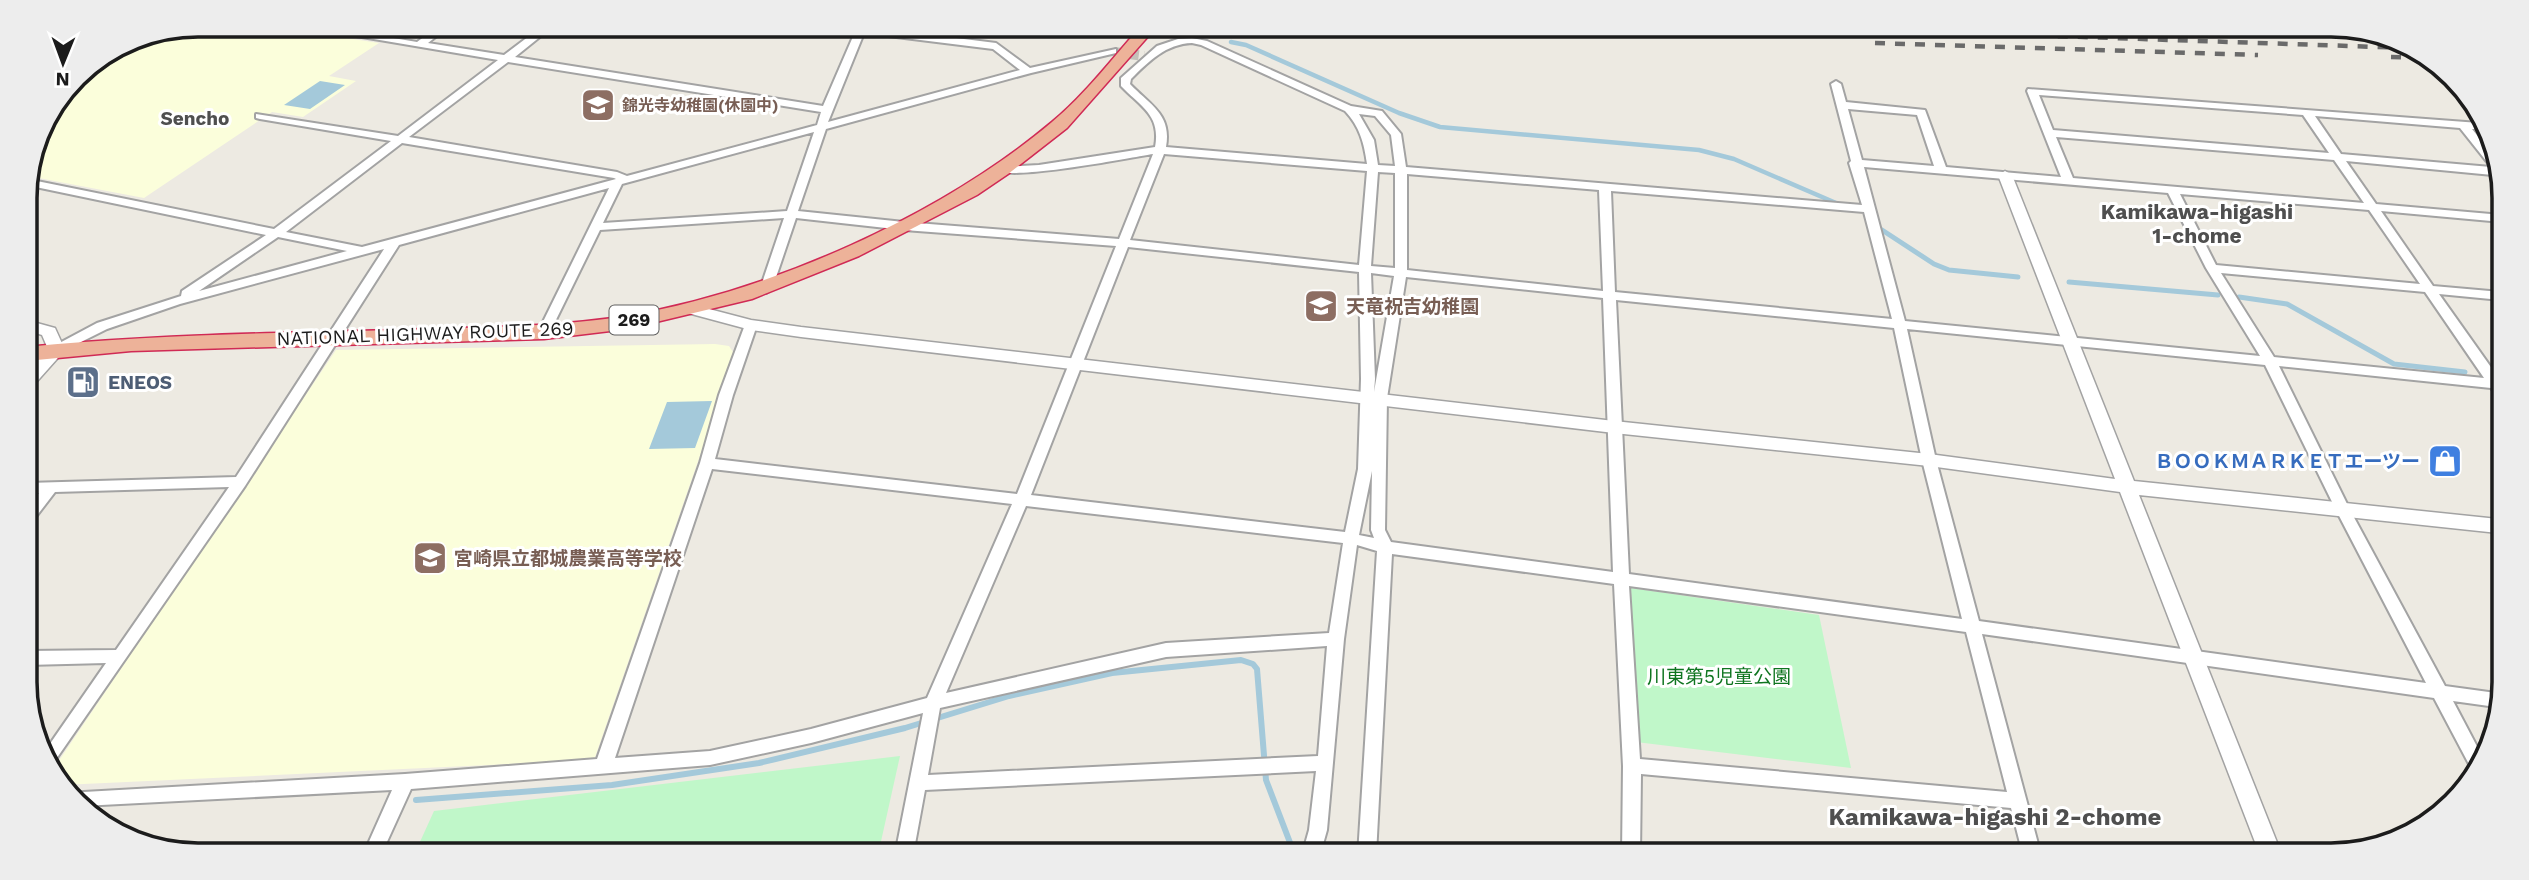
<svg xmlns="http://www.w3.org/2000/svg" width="2529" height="880" font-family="'Work Sans','Noto Sans JP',sans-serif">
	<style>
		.education { fill: #fbfedb }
		.park { fill: #c0f7c9 }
		.water { fill: #a4c9da }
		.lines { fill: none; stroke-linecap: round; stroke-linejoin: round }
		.stream-far2 { stroke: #a4c9da; stroke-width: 4.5 }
		.stream-far1 { stroke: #a4c9da; stroke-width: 5 }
		.stream { stroke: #a4c9da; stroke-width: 6 }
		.minor-tunnel { stroke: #c3c1ba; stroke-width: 10; stroke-dasharray: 10 5; stroke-linecap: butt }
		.minor-casing { stroke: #a3a3a3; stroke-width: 4 }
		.tertiary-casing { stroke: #a3a3a3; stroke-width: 3 }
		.trunk-casing { stroke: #d02a55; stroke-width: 3 }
		.minor { fill: #fff; fill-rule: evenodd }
		.tertiary { fill: #fff; fill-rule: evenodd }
		.trunk { fill: #edb299; fill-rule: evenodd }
		.rail { stroke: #6a6a6a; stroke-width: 4.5; stroke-dasharray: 10 10; stroke-linecap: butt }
		.labels { text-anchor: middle; stroke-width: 6; stroke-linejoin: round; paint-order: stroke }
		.far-education-label { font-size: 16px; font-weight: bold; fill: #785e54; stroke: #fff; text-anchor: start }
		.shield { fill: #fff; stroke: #606060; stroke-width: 2 }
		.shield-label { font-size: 18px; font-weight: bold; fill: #1c1c1c }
		.far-quarter-label { font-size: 19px; font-weight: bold; fill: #4f4f4f; stroke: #fff }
		.education-label { font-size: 19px; font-weight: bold; fill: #785e54; stroke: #fff; text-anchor: start }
		.street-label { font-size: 19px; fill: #1c1c1c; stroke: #fff }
		.service-label { font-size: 19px; font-weight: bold; fill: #4e5e75; stroke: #fff; text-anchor: start }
		.shop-label { font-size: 19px; font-weight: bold; fill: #366cbe; stroke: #fff; text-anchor: end }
		.park-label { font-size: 19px; fill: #0f7520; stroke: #fff }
		.neighbourhood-label { font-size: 21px; font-weight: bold; fill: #4f4f4f; stroke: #fff }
		.near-neighbourhood-label { font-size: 24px; font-weight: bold; fill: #4f4f4f; stroke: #fff }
		.rim { fill: none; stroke: #1c1c1c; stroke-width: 3.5 }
	</style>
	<rect width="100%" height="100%" fill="#edeae2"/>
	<path class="education" d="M255,24L379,43L329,76L356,81L303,117L272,112L144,198L28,176L43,121L83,68L132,38L198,25Z
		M715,344L729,346L735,355L594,760L62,785L54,768L336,350Z"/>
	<path class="park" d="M1631,588L1819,615L1851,768L1636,742Z
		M900,756L878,855H414L434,811Z"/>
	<path class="water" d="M320,81L345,85L310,109L284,105Z
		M712,401L695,448L649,449L667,402Z"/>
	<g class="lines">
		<path class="stream-far2" d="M1231,42L1246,45L1399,113L1440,127L1699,150L1734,159L1836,203"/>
		<path class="stream-far1" d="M1882,230L1934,264L1949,270L2018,277
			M2069,282L2218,295
			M2239,297L2287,304L2394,364L2465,372"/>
		<path class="stream" d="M416,800L612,785L759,763L905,728L1009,696L1112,673L1241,660L1253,664L1257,669L1266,780L1294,853"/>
		<path class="minor-tunnel" d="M1114,52L1144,56"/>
		<g class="minor-casing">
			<path id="minor" d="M285,24H310L417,42L441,24H452L428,43L504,55L545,24H556L515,57L823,106L855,32L812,24H844L996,43L1030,68L1116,49V53L1031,73L826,129L798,211L904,222L1119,239L1153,154C1128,158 1011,181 996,170L1002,167L1039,165L1155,147C1161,115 1141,107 1121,86V78L1157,46L1178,39L1192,38L1207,41L1351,106L1382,111L1401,134L1406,167L1862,205L1849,163L1851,161L1831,84L1836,81L1841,84L1846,102L1925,110L1946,167L2061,177L2027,91L2028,89L2479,123L2482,129H2472L2494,156L2503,176L2346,161L2376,204L2502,215V222L2381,211L2433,286L2501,292V300L2439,294L2500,380V392L2493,391L2491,388L2279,366L2350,510L2445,686L2496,693V707L2453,701L2482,756L2473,769L2471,768L2434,698L1982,634L2041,855H2023L2011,808L1641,774L1640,855H1622L1623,766L1614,584L1392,554L1376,855H1358L1377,551L1357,545L1344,639L1327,830L1320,855H1302L1309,830L1316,771L925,790L913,855H895L923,713L811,743L710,765L411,789L381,855H363L392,790L82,806L66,793L405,774L597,759L700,463L719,395L746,322L751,321L757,325L733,395L715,459L1017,494L1116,246L904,230L796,218L772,289L766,293L760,289L784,218L600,230L550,332L544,336L538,332L609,188L399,245L245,486L52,765L45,751L106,663L27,665V651L116,650L229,487L55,492L32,522L27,523V508L39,493H27V483L236,477L384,249L180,304L107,329L57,354L50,350L52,347L97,323L181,296L182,291L266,235L26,185L27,179L274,229L391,141L260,119L256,118V114L398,136L498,60ZM864,33L993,49L1020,70L828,122ZM1192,43L1201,45L1345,111C1360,127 1364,143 1367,164L1166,147C1172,114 1150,105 1130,84L1131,79C1149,61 1166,44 1192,43ZM508,62L821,112L817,125L627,176L617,172L409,137ZM2039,95L2303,115L2329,153L2053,130ZM1848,109L1917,115L1934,166L1862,160ZM1359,114L1375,116L1391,135L1395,166L1378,165L1374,140ZM2315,116L2460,128L2491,167L2341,154ZM814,132L787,211L603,223L622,184ZM2056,137L2334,160L2364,203L2073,178ZM402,143L614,178L616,179L362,247L286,232ZM1164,154L1367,171L1359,265L1130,240ZM1864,167L2168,193L2206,268L2260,356L1905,321ZM1378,172L1395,173V268L1371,266ZM1407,174L1599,190L1603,291L1407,270ZM1611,191L1864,212L1892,319L1615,292ZM2180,194L2369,210L2420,284L2216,265ZM278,237L347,251L199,291ZM1128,247L1359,272L1361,379L1358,469L1345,532L1031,495ZM1371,273L1394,276L1374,392L1375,379ZM2221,273L2425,292L2484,378L2274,357ZM1406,277L1603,298L1613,572L1391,542L1385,530L1387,398ZM1616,300L1894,328L1922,460L1962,619L1629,574ZM1907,329L2265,365L2336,510L2426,683L1979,621L1936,460ZM712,469L1012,504L927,698L811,729L710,751L615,758ZM1372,471L1371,530L1374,538L1359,535ZM1026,506L1343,543L1329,633L1166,643L946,693ZM1629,586L1966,632L2007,792L1640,759ZM1327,646L1318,756L928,775L940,708L1166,657Z"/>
		</g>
		<g class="tertiary-casing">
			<path id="tertiary" d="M2005,171L2012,175L2134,481L2498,519V533L2139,495L2282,855H2260L2120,492L1929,466L1614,433L801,337L751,330L684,312L682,309L690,304L751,320L801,327L1614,421L1929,454L2115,479L1998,175Z
				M26,320L55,328L65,350L32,387L26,389V373L48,349L42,335L26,330Z"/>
		</g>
		<g class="trunk-casing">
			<path id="trunk" d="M1143,24H1159L1067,128L1008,174L977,195L859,256L752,299L627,329L544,339L131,351L26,361V347C149,335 272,333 396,330C472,327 550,328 626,316C770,292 940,216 1052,122C1085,95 1114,56 1143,24Z"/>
		</g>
		<use href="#minor" class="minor"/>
		<use href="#tertiary" class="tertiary"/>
		<use href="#trunk" class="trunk"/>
		<path class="rail" d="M1698,24L2408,48
			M1875,43L2258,55
			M2391,57L2423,58"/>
	</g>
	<defs>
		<g id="school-square" transform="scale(1.75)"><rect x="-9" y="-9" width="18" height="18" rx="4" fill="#8d6e63" stroke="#fff"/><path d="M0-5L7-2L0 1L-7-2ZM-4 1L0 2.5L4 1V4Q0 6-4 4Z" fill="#fff"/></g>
		<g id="fuel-square" transform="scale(1.75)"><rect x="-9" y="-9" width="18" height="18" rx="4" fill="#5c6f8a" stroke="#fff"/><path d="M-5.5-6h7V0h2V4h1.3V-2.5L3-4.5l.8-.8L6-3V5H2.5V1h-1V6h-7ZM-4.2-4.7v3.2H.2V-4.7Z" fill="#fff"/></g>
		<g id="shop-square" transform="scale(1.75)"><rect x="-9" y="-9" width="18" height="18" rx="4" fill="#3f7fe0" stroke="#fff"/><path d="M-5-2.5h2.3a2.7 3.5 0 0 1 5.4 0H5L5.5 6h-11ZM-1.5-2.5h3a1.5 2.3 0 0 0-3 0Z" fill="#fff"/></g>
	</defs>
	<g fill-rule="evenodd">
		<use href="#school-square" x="598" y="105"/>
		<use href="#school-square" x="1321" y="306"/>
		<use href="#fuel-square" x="83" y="382"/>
		<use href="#shop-square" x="2445" y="461"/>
		<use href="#school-square" x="430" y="558"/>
	</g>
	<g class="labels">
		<g class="far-education-label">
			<text x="622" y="111">錦光寺幼稚園(休園中)</text>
		</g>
		<rect class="shield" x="609.5" y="305.5" width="49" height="29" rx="5"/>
		<g class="shield-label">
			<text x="634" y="326">269</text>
		</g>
		<g class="far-quarter-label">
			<text x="195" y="125">Sencho</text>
		</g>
		<g class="education-label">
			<text x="1346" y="313">天竜祝吉幼稚園</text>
			<text x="454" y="565">宮崎県立都城農業高等学校</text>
		</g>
		<g class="street-label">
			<text transform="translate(425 333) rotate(-2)" y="7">NATIONAL HIGHWAY ROUTE 269</text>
		</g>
		<g class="service-label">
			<text x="108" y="389">ENEOS</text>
		</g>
		<g class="shop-label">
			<text x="2420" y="468">ＢＯＯＫＭＡＲＫＥＴエーツー</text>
		</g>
		<g class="park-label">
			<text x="1719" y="683">川東第5児童公園</text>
		</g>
		<g class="neighbourhood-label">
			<text x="2197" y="219">Kamikawa-higashi<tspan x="2197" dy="24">1-chome</tspan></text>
		</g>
		<g class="near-neighbourhood-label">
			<text x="1995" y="825">Kamikawa-higashi 2-chome</text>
		</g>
	</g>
	<path d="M0 0H2529V880H0ZM198 37H2331A161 161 0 0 1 2492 198V682A161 161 0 0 1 2331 843H198A161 161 0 0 1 37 682V198A161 161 0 0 1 198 37Z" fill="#ededed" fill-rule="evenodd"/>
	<path class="rim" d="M198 37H2331A161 161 0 0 1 2492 198V682A161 161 0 0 1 2331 843H198A161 161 0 0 1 37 682V198A161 161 0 0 1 198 37Z"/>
	<g transform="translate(63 63) rotate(181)" stroke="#ffffff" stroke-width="5" paint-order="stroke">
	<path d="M0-5L12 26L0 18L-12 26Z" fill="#1c1c1c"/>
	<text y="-10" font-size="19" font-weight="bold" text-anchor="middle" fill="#1c1c1c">N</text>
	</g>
</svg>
